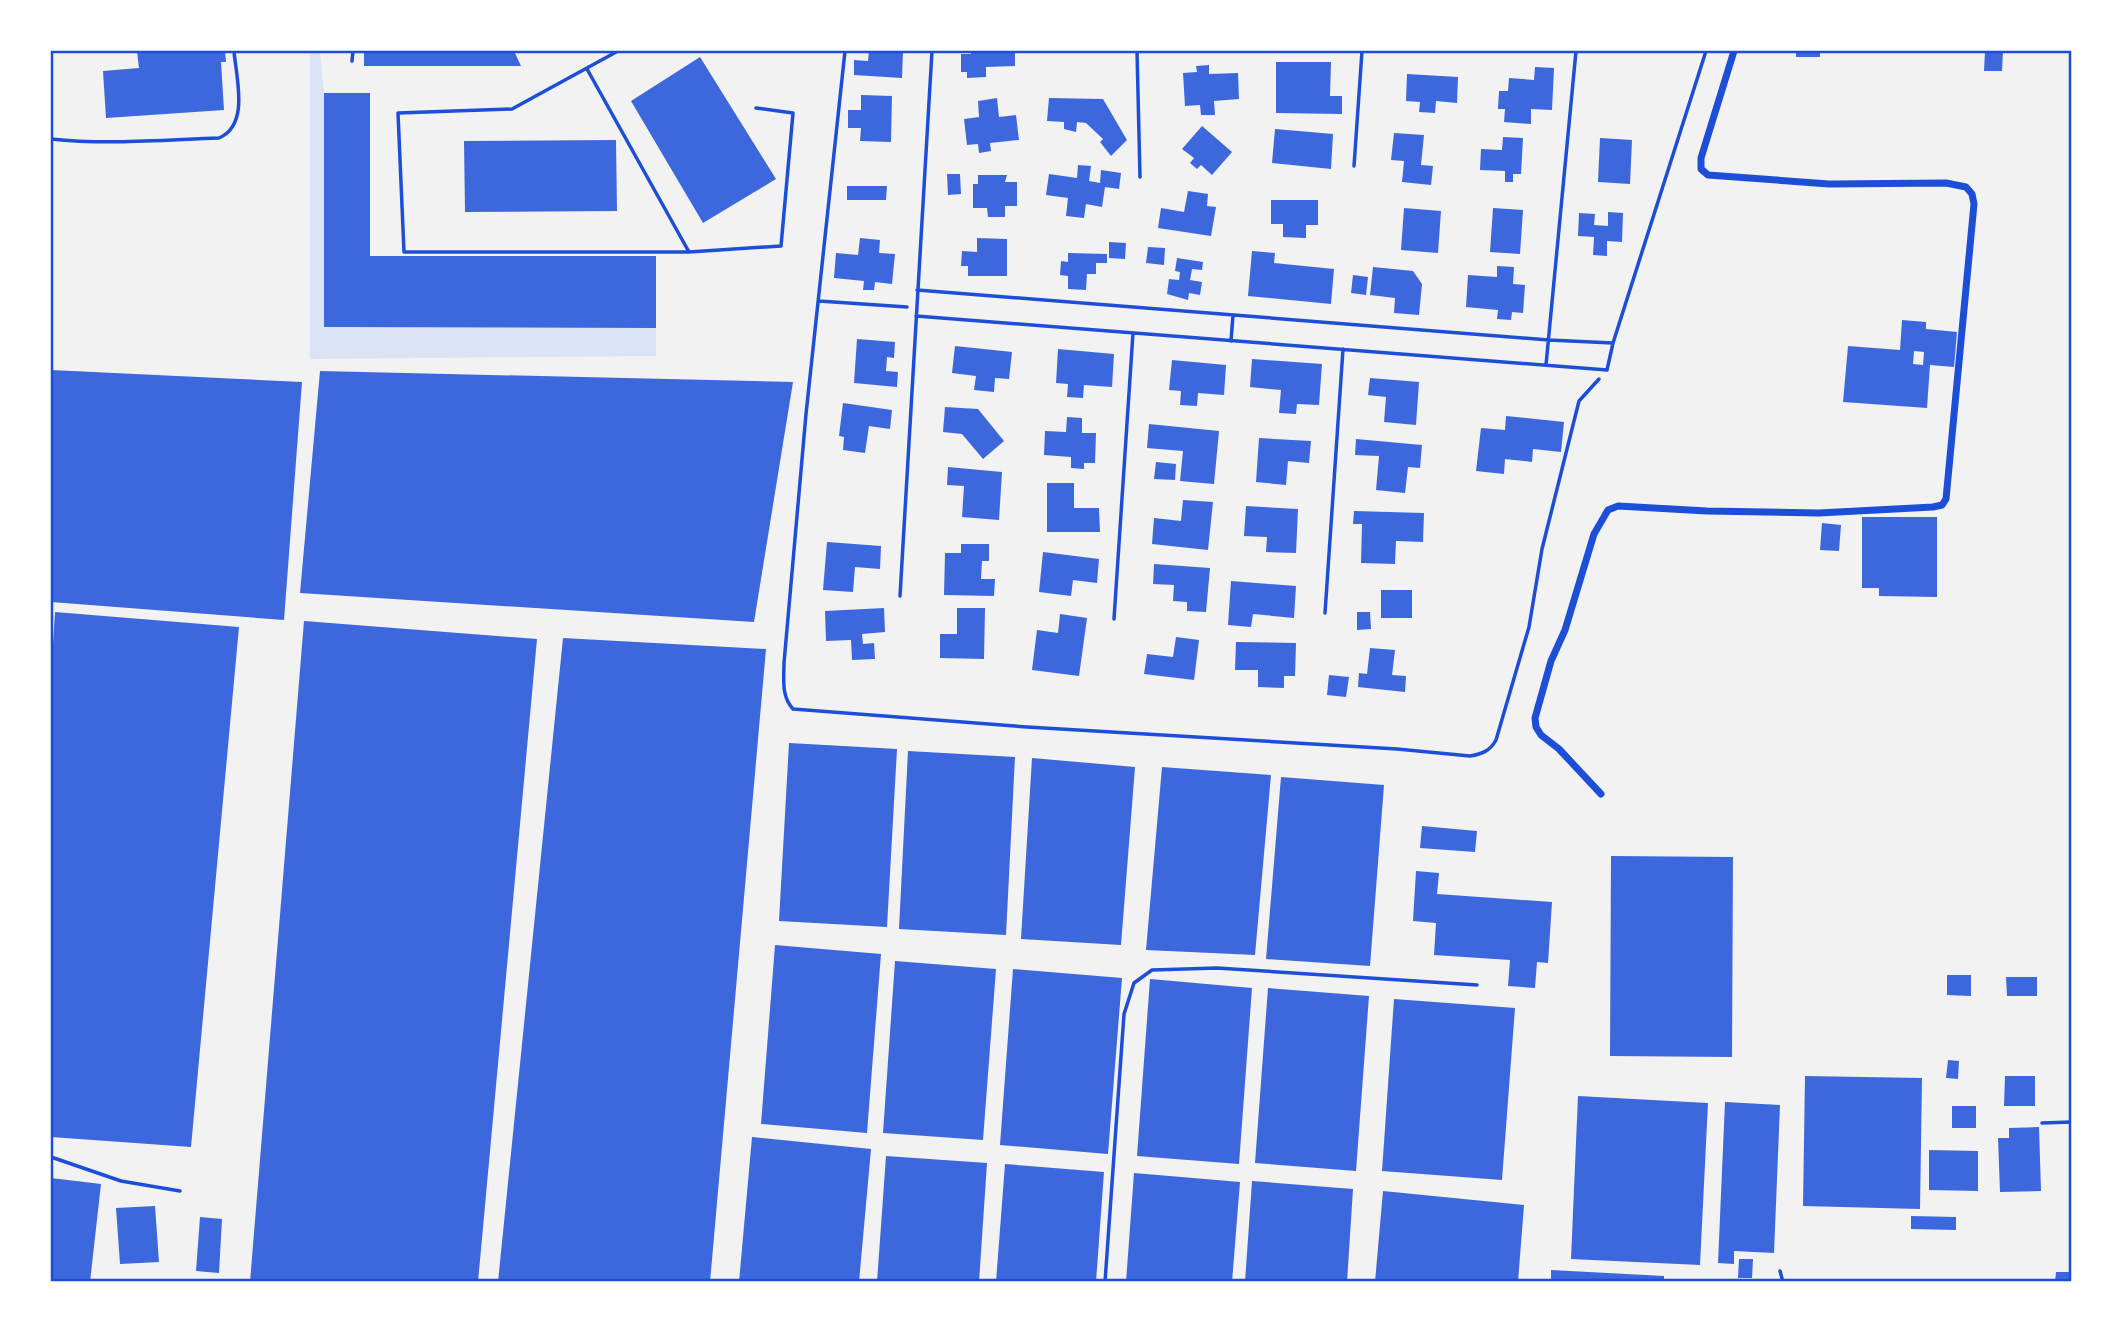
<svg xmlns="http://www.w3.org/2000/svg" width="2123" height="1333" font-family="Poppins,sans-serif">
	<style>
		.green { fill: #dbe4f7 }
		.building { fill: #3d67dc; fill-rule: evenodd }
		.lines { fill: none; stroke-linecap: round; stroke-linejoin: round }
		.path { stroke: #1d4ed8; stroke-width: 3.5 }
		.service { stroke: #1d4ed8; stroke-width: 3.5 }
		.minor { stroke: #1d4ed8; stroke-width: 7 }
		.neatline { fill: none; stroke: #1d4ed8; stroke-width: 2.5 }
	</style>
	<rect width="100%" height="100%" fill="#f2f2f2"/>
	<path class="green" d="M310,51H320L324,93L325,327L656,328V356L310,359Z"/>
	<path class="building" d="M137,51H225L226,62H221L224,110L106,118L103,71L139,68Z
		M364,51H514L521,66H364Z
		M869,51H903L902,78L854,75V60L868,61Z
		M971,51H1015V66L986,67V77L967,78V72H961V54H971Z
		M1796,51H1820V57H1796Z
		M1985,51H2003L2002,71H1984Z
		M700,57L776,179L703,223L631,101Z
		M1276,62H1331L1330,96H1342V114L1276,113Z
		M1209,65V74L1238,73L1239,99L1214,101L1215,115H1201L1200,105L1185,106L1183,73L1197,72L1196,66Z
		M1535,67L1554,68L1552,110L1531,109V124L1504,122L1505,109H1498L1499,91H1508L1509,78L1534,80Z
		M1407,74L1458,77L1457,103L1436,101L1435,113L1419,112L1420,102L1406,101Z
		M324,93H370V256H656V328L324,327Z
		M861,95L892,96L891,142L860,141L861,128H848V110H861Z
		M997,98L999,117L1016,115L1019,140L990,143L991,151L979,153L978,144L967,145L964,119L979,117L978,101Z
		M1049,98L1103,99L1127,140L1111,156L1100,142L1103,139L1086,123L1077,122L1076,132L1064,129V122L1047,121Z
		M1202,126L1232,152L1212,175L1201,165L1197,169L1190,163L1194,158L1182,149Z
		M1275,129L1333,134L1331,169L1272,163Z
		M1394,133L1424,135L1421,165L1433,166L1431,185L1402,182L1404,161L1391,160Z
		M1503,137L1523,138L1521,174H1513V182H1505V171L1480,170L1481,149L1502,150Z
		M1600,138L1632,140L1630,184L1598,182Z
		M616,140L617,211L465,212L464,141Z
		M1078,165L1091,166L1089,181L1100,183L1101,170L1121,173L1119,189L1105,187L1102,207L1086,204L1084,218L1066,216L1068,198L1046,195L1049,174L1077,178Z
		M947,174H960L961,194L948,195Z
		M978,175H1007L1005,182H1017V206H1005V217H988L987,208H973V184H978Z
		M847,186H887L886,200H847Z
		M1188,191L1208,194L1207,206L1216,207L1211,236L1158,228L1161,208L1184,212Z
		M1271,200H1318V225H1306V238L1283,237V224H1271Z
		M1404,208L1441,211L1438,253L1401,250Z
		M1493,208L1523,210L1520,254L1490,252Z
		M1608,212L1623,213L1622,242L1607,241V256L1593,255L1594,237L1578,236L1579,213L1595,214L1594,225L1608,226Z
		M860,238L880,240L879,253L895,254L892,284L875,282L874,290H863L864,281L834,278L836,253L858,255Z
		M977,238L1007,239V276H968V266H961L962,251L977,252Z
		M1109,242L1126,243L1125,259L1109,258Z
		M1148,247L1165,248L1164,265L1146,263Z
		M1252,251L1275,253L1274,263L1334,269L1331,304L1248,296Z
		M1068,253L1107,254V263H1096V274H1087L1086,290L1068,289V276L1060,275L1061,261L1068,262Z
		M1177,258L1203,262L1202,270L1192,269L1190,280L1202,282L1200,295L1189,293L1188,300L1167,294L1169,279L1179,280L1180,272L1175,271Z
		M1497,266L1514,267L1513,284L1525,285L1523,313L1512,312L1511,320L1497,319L1498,310L1466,307L1468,275L1497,277Z
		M1373,267L1413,271L1422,284L1419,315L1394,313L1395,298L1370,295Z
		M1353,275L1368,277L1366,295L1351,293Z
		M1902,320L1926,322V329L1957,332L1954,367L1930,365L1927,408L1843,402L1848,346L1900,350ZM1914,351L1924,352L1923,365L1913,364Z
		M857,339L895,342L894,358L887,357L886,371L898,372L897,387L854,383Z
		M955,346L1012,352L1009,379L995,378L994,392L974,390L976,376L952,373Z
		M1058,349L1114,354L1112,387L1084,385L1083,398L1067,397L1068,384L1056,383Z
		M1252,359L1322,364L1319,405L1297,404L1296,414L1279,413L1281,390L1250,387Z
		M1172,360L1226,365L1224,395L1198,393L1197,406L1180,405L1181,391L1169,390Z
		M51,370L302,382L284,620L51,602Z
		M320,371L793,382L754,622L300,593Z
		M1370,378L1419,382L1416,425L1384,422L1386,397L1368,395Z
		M843,403L892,410L890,429L869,426L865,453L843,450L844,437L839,436Z
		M945,407L978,409L1004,441L983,459L962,434L943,432Z
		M1506,416L1564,422L1561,452L1533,449L1532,462L1505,459L1504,474L1476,471L1481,428L1505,430Z
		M1067,417L1082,418V433H1096L1095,463H1084V469L1071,468V457L1044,455L1045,431L1066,432Z
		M1149,424L1219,431L1214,484L1180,481L1183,451L1147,448Z
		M1259,438L1311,441L1309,463L1288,461L1286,485L1256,482Z
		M1356,439L1422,445L1420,468L1408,467L1405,493L1376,490L1379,456L1355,455Z
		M1156,462L1176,464L1175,480L1154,479Z
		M948,467L1002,472L999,520L962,517L964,486L947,485Z
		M1047,483H1074V508H1099L1100,532H1047Z
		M1183,500L1213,502L1208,550L1152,544L1154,518L1181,521Z
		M1246,506L1298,509L1296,553L1266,552L1267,537L1244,536Z
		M1354,511L1424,513L1423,542L1396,541L1395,564L1361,563L1362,524H1353Z
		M1862,517H1937V597L1879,596V588H1862Z
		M1822,523L1841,525L1839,551L1820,550Z
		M827,542L881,546L880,569L855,567L853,592L823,590Z
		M961,544H989V561H982L981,579H995L994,596L944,595L945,553H961Z
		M1043,552L1099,559L1097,583L1073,580L1071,596L1039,592Z
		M1154,564L1210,568L1206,612L1187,611V602L1173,601L1174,585L1153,584Z
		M1231,581L1296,586L1294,618L1253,614L1251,627L1228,625Z
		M1381,590H1412V618H1381Z
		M884,608L885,632L862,634L863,644L874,643L875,659L852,660L851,640L826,641L825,611Z
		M957,608H985L984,659L940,658V634H957Z
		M55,612L239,627L191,1147L51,1137V676Z
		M1357,612H1370L1371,629L1357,630Z
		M1060,614L1087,618L1079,676L1032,670L1037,630L1058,633Z
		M304,621L537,639L478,1282H250Z
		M1176,637L1199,640L1194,680L1144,674L1147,654L1173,657Z
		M563,638L766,649L710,1282H498Z
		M1236,642L1296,643L1295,676H1284V688L1258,687V670H1235Z
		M1370,648L1395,650L1392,675L1406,676L1405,692L1358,687L1359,673L1367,674Z
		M1329,675L1349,677L1346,697L1327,695Z
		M789,743L897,749L887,927L779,921Z
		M908,751L1015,757L1006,935L899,929Z
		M1032,758L1135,767L1121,945L1021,939Z
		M1162,767L1271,775L1255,955L1146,950Z
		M1281,777L1384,785L1370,966L1266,959Z
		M1422,826L1477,831L1475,852L1420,848Z
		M1611,856L1733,857L1732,1057L1610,1056Z
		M1416,871L1439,873L1437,894L1552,902L1548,963L1537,962L1535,988L1508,986L1510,960L1434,955L1436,923L1413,921Z
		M775,945L881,954L867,1133L761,1124Z
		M895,961L996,969L983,1140L883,1133Z
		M1013,969L1122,978L1108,1154L1000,1145Z
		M1947,975H1971V996L1947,995Z
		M2006,977H2037V996H2007Z
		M1150,979L1252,988L1239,1164L1137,1156Z
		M1268,988L1369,996L1356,1171L1255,1163Z
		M1394,999L1515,1008L1502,1180L1382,1171Z
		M1948,1060L1959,1061L1958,1079L1946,1078Z
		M1805,1076L1922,1078L1920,1209L1803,1206Z
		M2005,1076H2035V1106H2004Z
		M1578,1096L1708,1103L1700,1265L1571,1259Z
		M1725,1102L1780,1105L1774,1253L1734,1251V1264L1718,1263Z
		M1952,1106H1976V1128H1952Z
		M2039,1127L2041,1191L2000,1192L1998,1138H2009V1128Z
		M752,1137L871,1149L859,1282H739Z
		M1929,1150L1978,1151V1191L1929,1190Z
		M886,1156L987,1163L979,1282H877Z
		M1005,1164L1104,1172L1096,1282H996Z
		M1134,1173L1240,1182L1232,1282H1126Z
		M51,1178L101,1184L90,1282H51Z
		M1252,1181L1353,1189L1347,1282H1245Z
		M1383,1191L1524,1205L1518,1282H1375Z
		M155,1206L159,1262L120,1264L116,1208Z
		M1911,1216L1956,1217V1230L1911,1229Z
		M200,1217L222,1219L219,1273L196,1271Z
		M1739,1259H1753L1752,1278H1738Z
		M1551,1270L1664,1276V1282H1571L1551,1280Z
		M2056,1272H2072V1282H2055Z"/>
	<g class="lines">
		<path class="path" d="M845,51L806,414L784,663C784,679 781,696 793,709L1027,727L1397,749L1470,756C1482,754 1490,751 1496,740L1529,627L1542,549L1579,401L1599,379
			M819,301L907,307"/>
		<path class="service" d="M618,51L512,109L398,113L404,252H689L781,246L793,113L756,108
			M1137,51L1140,177
			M352,61L353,51
			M587,69L689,252
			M51,139C107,145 163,140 219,138C250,125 236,77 234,51
			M1354,166L1362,51
			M917,290L1549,340L1613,343
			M916,316L1607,370L1613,343L1706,51
			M1231,341L1233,315
			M1546,365L1576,51
			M900,596L932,51
			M1325,613L1343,349
			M1114,619L1133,333
			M2042,1123L2072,1122
			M51,1157L121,1181L180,1191
			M1780,1271L1783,1282
			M1105,1282L1124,1014L1134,983L1152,970L1217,968L1477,985"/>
		<path class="minor" d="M1601,794L1559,749L1541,735L1536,727L1535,718L1551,661L1565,630L1594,534L1608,510L1618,506L1707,511L1819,513L1933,507L1942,505L1946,499L1974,204L1972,194L1966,187L1946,183L1829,184L1708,175L1701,169V158L1734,51"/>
	</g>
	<rect width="2123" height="1333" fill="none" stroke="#ffffff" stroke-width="105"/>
	<rect x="52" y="52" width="2018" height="1228" class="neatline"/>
</svg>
